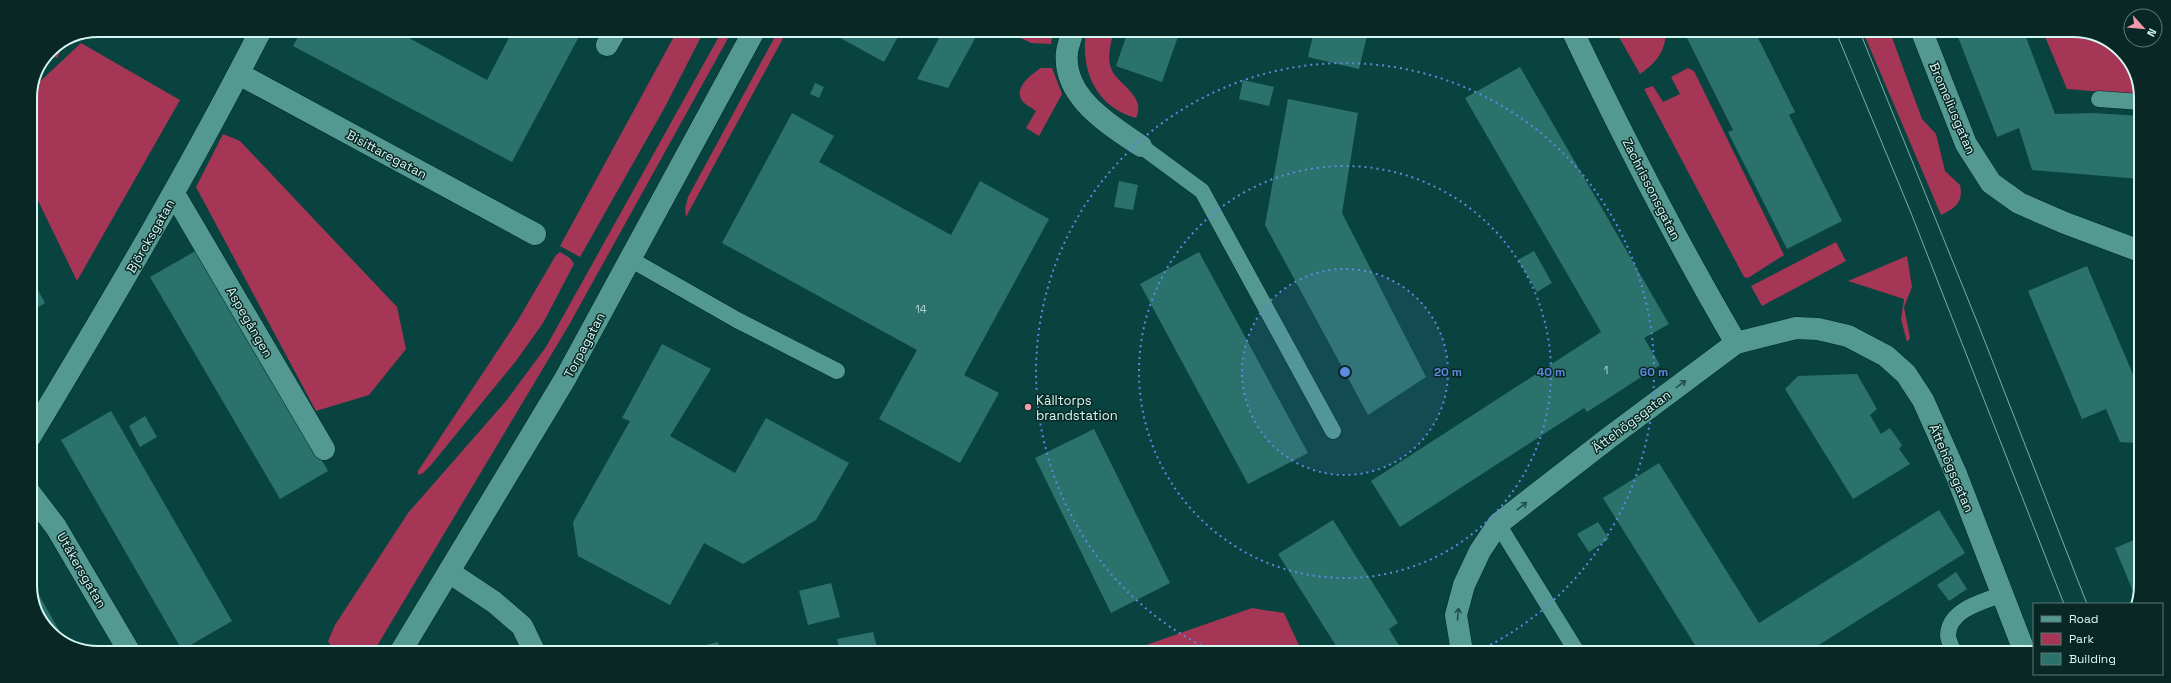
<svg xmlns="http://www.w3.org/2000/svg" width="2171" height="683" font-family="'Space Grotesk',sans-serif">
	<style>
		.green { fill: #a53655 }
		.building { fill: #2c726c }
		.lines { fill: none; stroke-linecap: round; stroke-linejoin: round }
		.lane-casing { stroke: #012825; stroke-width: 17 }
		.street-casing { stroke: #012825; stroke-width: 23 }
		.secondary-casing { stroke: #012825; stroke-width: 23 }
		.lane { stroke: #539891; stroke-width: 16 }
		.street { stroke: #539891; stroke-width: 22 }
		.secondary { stroke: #539891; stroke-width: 22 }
		.tram { stroke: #80aca8; stroke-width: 1 }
		.oneway { stroke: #234f4a }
		.ring { fill: none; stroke: #5d89e1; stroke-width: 2; stroke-dasharray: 2 4 }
		.poi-dot { fill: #f39aab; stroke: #092724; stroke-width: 1.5 }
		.labels { text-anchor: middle; stroke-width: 3; stroke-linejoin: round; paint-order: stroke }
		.number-label { font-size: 11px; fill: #abd6d0 }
		.street-label { font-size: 13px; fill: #d5f7f2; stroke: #092724 }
		.poi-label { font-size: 13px; fill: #d5f7f2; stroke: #092724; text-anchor: start }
		.rim { fill: none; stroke: #d5f7f2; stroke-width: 2 }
		.centre { fill: #5d89e1; stroke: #092724; stroke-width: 2 }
		.ring-label { font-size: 12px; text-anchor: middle; font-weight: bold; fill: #5d89e1; stroke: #092724; stroke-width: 3; stroke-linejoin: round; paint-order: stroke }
	</style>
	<rect width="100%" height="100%" fill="#09433f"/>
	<path class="green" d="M677,31H704L665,107L580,257L560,246Z
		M722,31H732L569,325L374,651C360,651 334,657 328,641L335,625L408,513L506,401L546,347Z
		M778,31H787L686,217L685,209L688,197Z
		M1007,31H1053L1051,44L1031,43Z
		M1086,31H1114C1111,42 1107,57 1111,68C1117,85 1147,95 1136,118C1096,107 1080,70 1086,31Z
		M1616,32H1666C1665,52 1656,63 1640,74Z
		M1863,32H1890L1922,119L1936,134L1945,171L1960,185C1964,202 1955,208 1941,215Z
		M2043,32H2091L2124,53L2141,95L2067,89Z
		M66,39L57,58L48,52L50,50Z
		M81,43L180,100L77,281L30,184V98L32,89Z
		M1041,68H1052L1062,94L1039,136L1026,128L1036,111C1032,108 1026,105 1023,102C1012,88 1032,74 1041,68Z
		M1688,68L1694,71L1784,255L1748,278L1744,277L1644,89L1653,86L1663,102L1680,94L1671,77Z
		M223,134L240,141L397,307L406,349L369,395L316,411L196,187Z
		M1836,242L1846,261L1762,306L1751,286Z
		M560,252L570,258L574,264L543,323L516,361L431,465L423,473L418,475V471L518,320L556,255Z
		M1907,256L1912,287L1904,307L1910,338L1907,342L1901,319L1904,299L1848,281Z
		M1252,608L1284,613L1302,652H1126Z"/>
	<path class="building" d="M302,30H394L487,80L513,30L582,31L512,162L293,46Z
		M838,31H901L884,62L835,35Z
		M943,31H979L948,88L917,79Z
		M1128,31H1180L1162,82L1116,66Z
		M1314,31L1368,32L1359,69L1308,57Z
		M1684,32H1755L1795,112L1789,115L1842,221L1787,249L1728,132L1733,130Z
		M1956,32H2024L2055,114L2093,113L2141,116L2140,179L2032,170L2019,128L1997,137Z
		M1520,67L1669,324L1644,338L1660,365L1587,412L1584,408L1400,527L1371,481L1601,332L1465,98Z
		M1243,80L1274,87L1269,106L1239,99Z
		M815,83L824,87L819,98L810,94Z
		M1288,99L1358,113L1342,213L1426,377L1368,415L1265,225Z
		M792,113L834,136L819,162L951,235L980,181L1049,219L964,375L999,393L960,463L879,419L917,350L722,243Z
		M1119,181L1138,185L1133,210L1114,207Z
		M199,249L328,471L280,499L150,277Z
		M1534,251L1552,283L1537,292L1518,260Z
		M1199,252L1308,453L1248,484L1140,284Z
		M2087,266L2140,391L2139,443L2120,442L2106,409L2082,419L2028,291Z
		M30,276L45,303L30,312Z
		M662,344L711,369L670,436L735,473L766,418L849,463L816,520L743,564L704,543L670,605L578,556L573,522L630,421L622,418Z
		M1857,374L1877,409L1870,415L1881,434L1890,428L1902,445L1899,449L1910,464L1853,499L1785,389L1798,376Z
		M111,411L232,621L182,650L61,440Z
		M145,416L157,437L140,447L129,426Z
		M1094,429L1170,583L1111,613L1035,458Z
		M1659,463L1759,623L1939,510L1965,553L1806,653H1769L1765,645L1753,653H1700L1603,498Z
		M1333,520L1398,623L1389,629L1403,652H1340L1278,554Z
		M1598,522L1609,539L1589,552L1577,534Z
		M2139,538V603H2138L2115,548Z
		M1956,572L1967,589L1949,601L1937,585Z
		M831,583L840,617L808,625L799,591Z
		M34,586L65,641L44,627L30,590Z
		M873,632L878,651L897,647L898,652H840L837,639Z
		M718,642L720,651H699L698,647Z"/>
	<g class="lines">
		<g class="lane-casing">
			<path id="lane" d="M2099,99L2141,102
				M1141,146L1202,191L1333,431
				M630,259L737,320L837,371
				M1498,524L1577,652
				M1954,653C1952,648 1948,640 1948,635C1949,609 1983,602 2003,594"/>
		</g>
		<g class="street-casing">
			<path id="street" d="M1073,31C1071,38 1068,45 1067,52C1062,97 1110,125 1141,146
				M1573,32C1623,137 1677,242 1736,343
				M1922,32L1966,144L1991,183L2019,203L2065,223L2140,251
				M607,45L615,31
				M239,74L535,234
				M173,196L176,197L324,449
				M30,437C111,303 190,169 261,30
				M30,493L56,527L129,651
				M449,572L494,602L522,626L534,651
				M1462,652L1456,615L1464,585L1480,551L1498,524L1610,437L1736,343L1796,328L1818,329L1848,336L1886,356L1906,374L1923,400L1956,474L2025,653"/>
		</g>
		<g class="secondary-casing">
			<path id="secondary" d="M401,651L565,379L754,31"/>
		</g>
		<use href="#lane" class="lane"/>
		<use href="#street" class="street"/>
		<use href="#secondary" class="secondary"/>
		<path class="tram" d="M1836,32L1911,213L2064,604
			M1860,32L1980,329L2087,604"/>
	</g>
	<defs><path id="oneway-shaft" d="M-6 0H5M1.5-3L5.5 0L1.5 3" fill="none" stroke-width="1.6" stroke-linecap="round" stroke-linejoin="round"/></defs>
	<g class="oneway">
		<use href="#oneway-shaft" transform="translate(1681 384) rotate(-37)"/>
		<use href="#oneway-shaft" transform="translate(1522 506) rotate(-38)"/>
		<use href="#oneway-shaft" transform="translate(1458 614) rotate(-85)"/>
	</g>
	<circle cx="1345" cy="372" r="103" fill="#5d89e1" fill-opacity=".12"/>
	<g class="ring">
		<circle cx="1345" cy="372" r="103"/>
		<circle cx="1345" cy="372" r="206"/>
		<path d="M1212 651A309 309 0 1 1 1476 652"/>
	</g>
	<circle class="poi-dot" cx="1028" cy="407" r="4"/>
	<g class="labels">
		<g class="number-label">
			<text x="921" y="313">14</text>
			<text x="1606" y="374">1</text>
		</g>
		<g class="street-label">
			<text transform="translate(1953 108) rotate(67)" y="5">Bromeliusgatan</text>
			<text transform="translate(387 154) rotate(28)" y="5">Bisittaregatan</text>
			<text transform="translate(1652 189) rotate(63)" y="5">Zachrissonsgatan</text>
			<text transform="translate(150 236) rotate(-60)" y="5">Björcksgatan</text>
			<text transform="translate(250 322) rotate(60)" y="5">Aspegången</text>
			<text transform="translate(584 345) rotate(-62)" y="5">Torpagatan</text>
			<text transform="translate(1631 421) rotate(-37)" y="5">Ättehögsgatan</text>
			<text transform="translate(1952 468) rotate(67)" y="5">Ättehögsgatan</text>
			<text transform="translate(82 570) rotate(60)" y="5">Utåkersgatan</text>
		</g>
		<g class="poi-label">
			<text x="1036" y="405">Kålltorps<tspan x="1036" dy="15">brandstation</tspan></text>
		</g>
	</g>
	<path d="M0 0H2171V683H0ZM98 37H2073A61 61 0 0 1 2134 98V585A61 61 0 0 1 2073 646H98A61 61 0 0 1 37 585V98A61 61 0 0 1 98 37Z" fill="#092724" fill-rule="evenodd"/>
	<path class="rim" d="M98 37H2073A61 61 0 0 1 2134 98V585A61 61 0 0 1 2073 646H98A61 61 0 0 1 37 585V98A61 61 0 0 1 98 37Z"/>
	<circle cx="1345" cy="372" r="6" class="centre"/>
	<g class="ring-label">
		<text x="1448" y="376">20 m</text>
		<text x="1551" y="376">40 m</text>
		<text x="1654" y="376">60 m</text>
	</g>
	<rect x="2033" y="603" width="130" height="72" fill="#092724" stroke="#5b7a76"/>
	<rect x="2041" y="616" width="20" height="6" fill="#539891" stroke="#5b7a76"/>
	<text x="2069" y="623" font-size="12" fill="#d5f7f2">Road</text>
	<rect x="2041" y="633" width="20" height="12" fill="#a53655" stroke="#5b7a76"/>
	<text x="2069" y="643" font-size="12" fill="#d5f7f2">Park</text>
	<rect x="2041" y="653" width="20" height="12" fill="#2c726c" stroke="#5b7a76"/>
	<text x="2069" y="663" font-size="12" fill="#d5f7f2">Building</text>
	<g transform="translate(2143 28) rotate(117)"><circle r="19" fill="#092724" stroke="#5b7a76"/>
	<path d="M0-3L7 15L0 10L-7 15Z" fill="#f39aab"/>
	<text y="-6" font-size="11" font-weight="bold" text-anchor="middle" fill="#d5f7f2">N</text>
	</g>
</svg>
